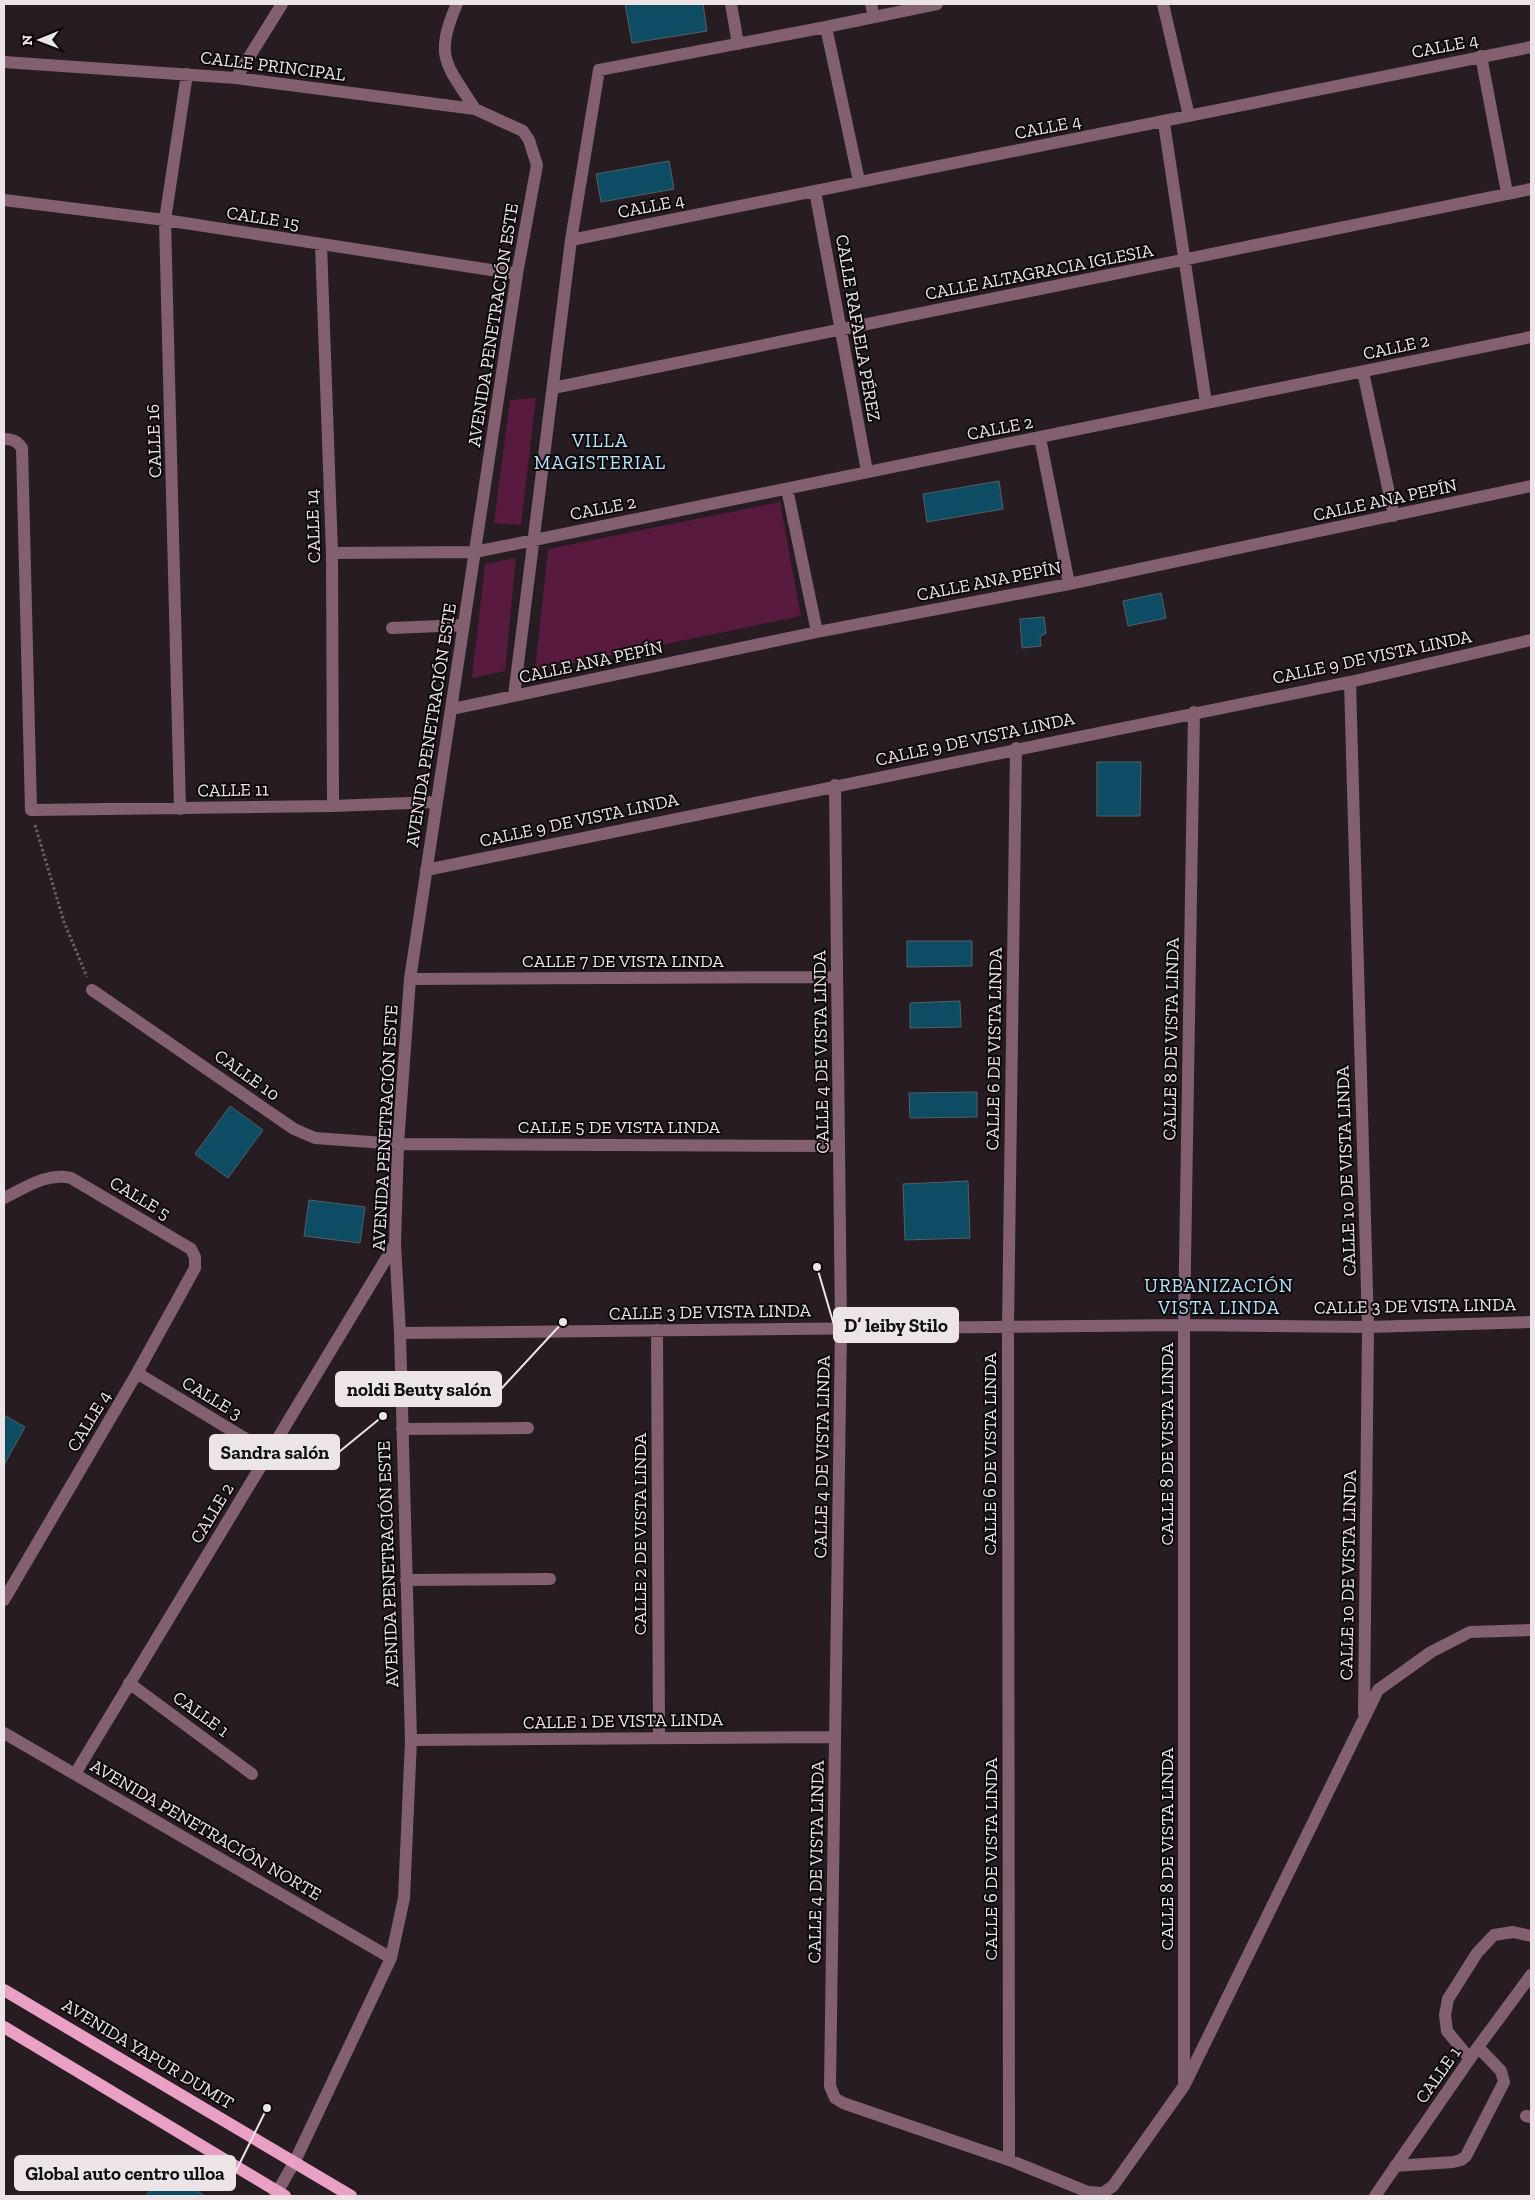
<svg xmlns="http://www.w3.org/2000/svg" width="1535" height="2200" font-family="'Zilla Slab',serif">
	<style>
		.green { fill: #581a3e }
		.building { fill: #0d4c62; stroke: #536066 }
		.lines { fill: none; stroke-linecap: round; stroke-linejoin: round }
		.path { stroke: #6b6266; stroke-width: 3; stroke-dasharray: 2.5 2.5; stroke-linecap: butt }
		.minor { stroke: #836071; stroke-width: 12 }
		.major { stroke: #eaa0c5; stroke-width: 12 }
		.labels { text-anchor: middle; stroke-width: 4; stroke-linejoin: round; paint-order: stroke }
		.street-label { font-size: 18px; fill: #ece4e7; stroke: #0c080a }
		.neighbourhood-label { font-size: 19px; letter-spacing: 1px; fill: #b3e5fc; stroke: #0c080a }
		.leader { fill: none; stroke: #ece4e7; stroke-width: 2 }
		.callout-dot { fill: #ece4e7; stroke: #0c080a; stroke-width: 2 }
		.callout { fill: #ece4e7; stroke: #ece4e7; stroke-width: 2 }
		.callout-label { font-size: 19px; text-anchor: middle; font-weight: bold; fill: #111 }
	</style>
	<rect width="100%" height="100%" fill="#261c21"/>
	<path class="green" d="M536,398L521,525L494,523L510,400Z
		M780,502L801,616L535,671L548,549Z
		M516,558L505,671L472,678L485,564Z"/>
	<path class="building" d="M625,4H703L707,31L632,43Z
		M669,161L674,189L601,202L596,174Z
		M999,481L1003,509L927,522L923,494Z
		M1161,593L1166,618L1128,626L1123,601Z
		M1044,617L1046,633L1040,637L1041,646L1022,648L1020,619Z
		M1097,762H1141L1140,816H1097Z
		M907,941H972V966L907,967Z
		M960,1001L961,1027L910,1028V1003Z
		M977,1092V1117L910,1118L909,1093Z
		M230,1106L263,1130L228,1178L195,1154Z
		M968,1181L970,1238L905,1240L903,1184Z
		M309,1200L365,1207L360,1243L304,1236Z
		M4,1415L25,1427L4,1465Z
		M163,2169L205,2196H146Z"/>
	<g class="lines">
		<path class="path" d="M35,825L64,922L87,977"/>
		<path class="minor" d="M457,4C433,57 447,65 475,109
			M731,4L738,44
			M871,4L874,17
			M1163,4L1189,116
			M826,27L859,181
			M1481,56L1507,193
			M4,62L236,78L475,109L523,131L529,140L537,165L517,274L410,979L398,1144L395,1244L400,1333L411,1740L404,1898L391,1958L295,2161L275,2196
			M236,78L282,4
			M1164,123L1206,403
			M815,191L867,471
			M4,200L165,220L517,274
			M571,240L1531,47
			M321,244L332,553L333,806
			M1363,372L1394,516
			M553,388L1531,189
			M1040,438L1069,584
			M4,439C13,439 17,441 22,448L31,810L333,806L436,802
			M787,489L817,632
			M332,553L475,552L1531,337
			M392,628L464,625
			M1350,682L1368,1327L1364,1714
			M514,696L571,240L599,70L826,27L937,4
			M452,709L817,632L1069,584L1531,486
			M835,785L841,1328L830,2086L835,2098L843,2103L1009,2160L1088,2192L1103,2193L1113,2186L1184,2086L1378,1690L1431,1652L1470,1632L1531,1630
			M180,809L165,220L187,74
			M426,870L1350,682L1531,640
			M410,979L837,977
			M92,990L294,1129L315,1138L398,1144L839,1146
			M4,1198C25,1188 47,1172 71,1178L191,1249L195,1257V1268L137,1373L4,1600
			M657,1330L659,1738
			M400,1333L1184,1325L1368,1327L1531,1322
			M137,1373L269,1453
			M402,1429L528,1428
			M406,1580L550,1579
			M129,1683L252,1774
			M4,1733L391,1958
			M411,1740L835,1737
			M75,1774L395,1244
			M1470,2059L1447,2031L1445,2015L1448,1999L1477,1953L1494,1935L1513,1932L1531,1936
			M1184,2082V1325L1194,712
			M1526,2116L1531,2117
			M1009,2160L1008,1327L1016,748
			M1395,2166L1453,2162L1461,2160L1466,2156L1504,2082L1501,2071L1478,2047
			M1375,2196L1478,2047L1531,1975"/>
		<path class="major" d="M4,1990L351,2196
			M4,2027L285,2196"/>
	</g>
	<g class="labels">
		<g class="street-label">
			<text transform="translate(1445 46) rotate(-11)" y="6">CALLE 4</text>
			<text transform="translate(273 66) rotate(7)" y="6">CALLE PRINCIPAL</text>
			<text transform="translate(1048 127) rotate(-11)" y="6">CALLE 4</text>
			<text transform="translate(651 206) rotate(-11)" y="6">CALLE 4</text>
			<text transform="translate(263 218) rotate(9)" y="6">CALLE 15</text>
			<text transform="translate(1039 272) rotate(-11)" y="6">CALLE ALTAGRACIA IGLESIA</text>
			<text transform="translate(493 325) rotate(-81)" y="6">AVENIDA PENETRACIÓN ESTE</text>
			<text transform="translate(858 328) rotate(80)" y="6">CALLE RAFAELA PÉREZ</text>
			<text transform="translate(1396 347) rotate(-12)" y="6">CALLE 2</text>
			<text transform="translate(1000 428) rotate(-11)" y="6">CALLE 2</text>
			<text transform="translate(154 441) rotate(-92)" y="6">CALLE 16</text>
			<text transform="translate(1385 500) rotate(-12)" y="6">CALLE ANA PEPÍN</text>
			<text transform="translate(603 508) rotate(-11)" y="6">CALLE 2</text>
			<text transform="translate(313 526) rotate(-92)" y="6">CALLE 14</text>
			<text transform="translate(989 581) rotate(-11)" y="6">CALLE ANA PEPÍN</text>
			<text transform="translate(1372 657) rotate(-12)" y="6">CALLE 9 DE VISTA LINDA</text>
			<text transform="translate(591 662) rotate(-12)" y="6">CALLE ANA PEPÍN</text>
			<text transform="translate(431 725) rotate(-81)" y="6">AVENIDA PENETRACIÓN ESTE</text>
			<text transform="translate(975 739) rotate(-12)" y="6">CALLE 9 DE VISTA LINDA</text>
			<text transform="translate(233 790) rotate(-1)" y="6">CALLE 11</text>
			<text transform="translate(579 820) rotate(-12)" y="6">CALLE 9 DE VISTA LINDA</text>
			<text x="623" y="967">CALLE 7 DE VISTA LINDA</text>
			<text transform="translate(1171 1039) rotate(-89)" y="6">CALLE 8 DE VISTA LINDA</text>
			<text transform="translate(994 1049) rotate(-89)" y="6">CALLE 6 DE VISTA LINDA</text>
			<text transform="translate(821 1052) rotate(-91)" y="6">CALLE 4 DE VISTA LINDA</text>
			<text transform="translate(247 1075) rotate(35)" y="6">CALLE 10</text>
			<text x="619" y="1133">CALLE 5 DE VISTA LINDA</text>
			<text transform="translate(385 1128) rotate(-87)" y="6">AVENIDA PENETRACIÓN ESTE</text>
			<text transform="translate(1346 1171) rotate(-92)" y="6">CALLE 10 DE VISTA LINDA</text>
			<text transform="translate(140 1198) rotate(31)" y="6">CALLE 5</text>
			<text transform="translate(1415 1306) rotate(-1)" y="6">CALLE 3 DE VISTA LINDA</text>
			<text transform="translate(710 1312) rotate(-1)" y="6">CALLE 3 DE VISTA LINDA</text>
			<text transform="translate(212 1398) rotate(31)" y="6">CALLE 3</text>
			<text transform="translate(89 1421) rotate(-59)" y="6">CALLE 4</text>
			<text transform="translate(1167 1444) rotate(-90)" y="6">CALLE 8 DE VISTA LINDA</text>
			<text transform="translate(990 1454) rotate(-90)" y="6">CALLE 6 DE VISTA LINDA</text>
			<text transform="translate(822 1457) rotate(-89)" y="6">CALLE 4 DE VISTA LINDA</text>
			<text transform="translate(212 1513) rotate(-59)" y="6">CALLE 2</text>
			<text transform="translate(640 1534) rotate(-90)" y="6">CALLE 2 DE VISTA LINDA</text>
			<text transform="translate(388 1564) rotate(-92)" y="6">AVENIDA PENETRACIÓN ESTE</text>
			<text transform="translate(1348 1575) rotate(-89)" y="6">CALLE 10 DE VISTA LINDA</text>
			<text transform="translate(201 1714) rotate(36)" y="6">CALLE 1</text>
			<text transform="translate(623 1721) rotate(-1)" y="6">CALLE 1 DE VISTA LINDA</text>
			<text transform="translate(206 1830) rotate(30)" y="6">AVENIDA PENETRACIÓN NORTE</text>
			<text transform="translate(1167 1849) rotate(-90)" y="6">CALLE 8 DE VISTA LINDA</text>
			<text transform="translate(991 1859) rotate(-90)" y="6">CALLE 6 DE VISTA LINDA</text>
			<text transform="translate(816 1862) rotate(-89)" y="6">CALLE 4 DE VISTA LINDA</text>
			<text transform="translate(148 2054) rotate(31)" y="6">AVENIDA YAPUR DUMIT</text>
			<text transform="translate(1438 2075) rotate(-55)" y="6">CALLE 1</text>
		</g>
		<g class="neighbourhood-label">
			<text x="600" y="447">VILLA<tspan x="600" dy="22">MAGISTERIAL</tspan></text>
			<text x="1219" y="1292">URBANIZACIÓN<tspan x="1219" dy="22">VISTA LINDA</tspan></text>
		</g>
	</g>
	<path class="leader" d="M817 1267L834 1325M563 1322L501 1389M383 1416L339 1452M267 2108L235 2173"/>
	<g class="callout-dot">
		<circle cx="817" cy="1267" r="5"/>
		<circle cx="563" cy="1322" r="5"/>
		<circle cx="383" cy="1416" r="5"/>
		<circle cx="267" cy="2108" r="5"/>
	</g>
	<g class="callout">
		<rect x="834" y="1308" width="124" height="34" rx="5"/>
		<rect x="336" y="1372" width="165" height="34" rx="5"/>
		<rect x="210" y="1435" width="129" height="34" rx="5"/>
		<rect x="15" y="2156" width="220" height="34" rx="5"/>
	</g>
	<g class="callout-label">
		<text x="896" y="1332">D’ leiby Stilo</text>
		<text x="419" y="1396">noldi Beuty salón</text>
		<text x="275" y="1459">Sandra salón</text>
		<text x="125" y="2180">Global auto centro ulloa</text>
	</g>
	<rect width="1535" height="2200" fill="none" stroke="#ece4e7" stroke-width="10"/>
	<g transform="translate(40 40) rotate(269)" stroke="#0c080a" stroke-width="4" paint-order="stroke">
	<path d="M0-4L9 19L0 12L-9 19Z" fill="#ece4e7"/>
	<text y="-8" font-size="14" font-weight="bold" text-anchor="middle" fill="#ece4e7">N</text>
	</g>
</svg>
